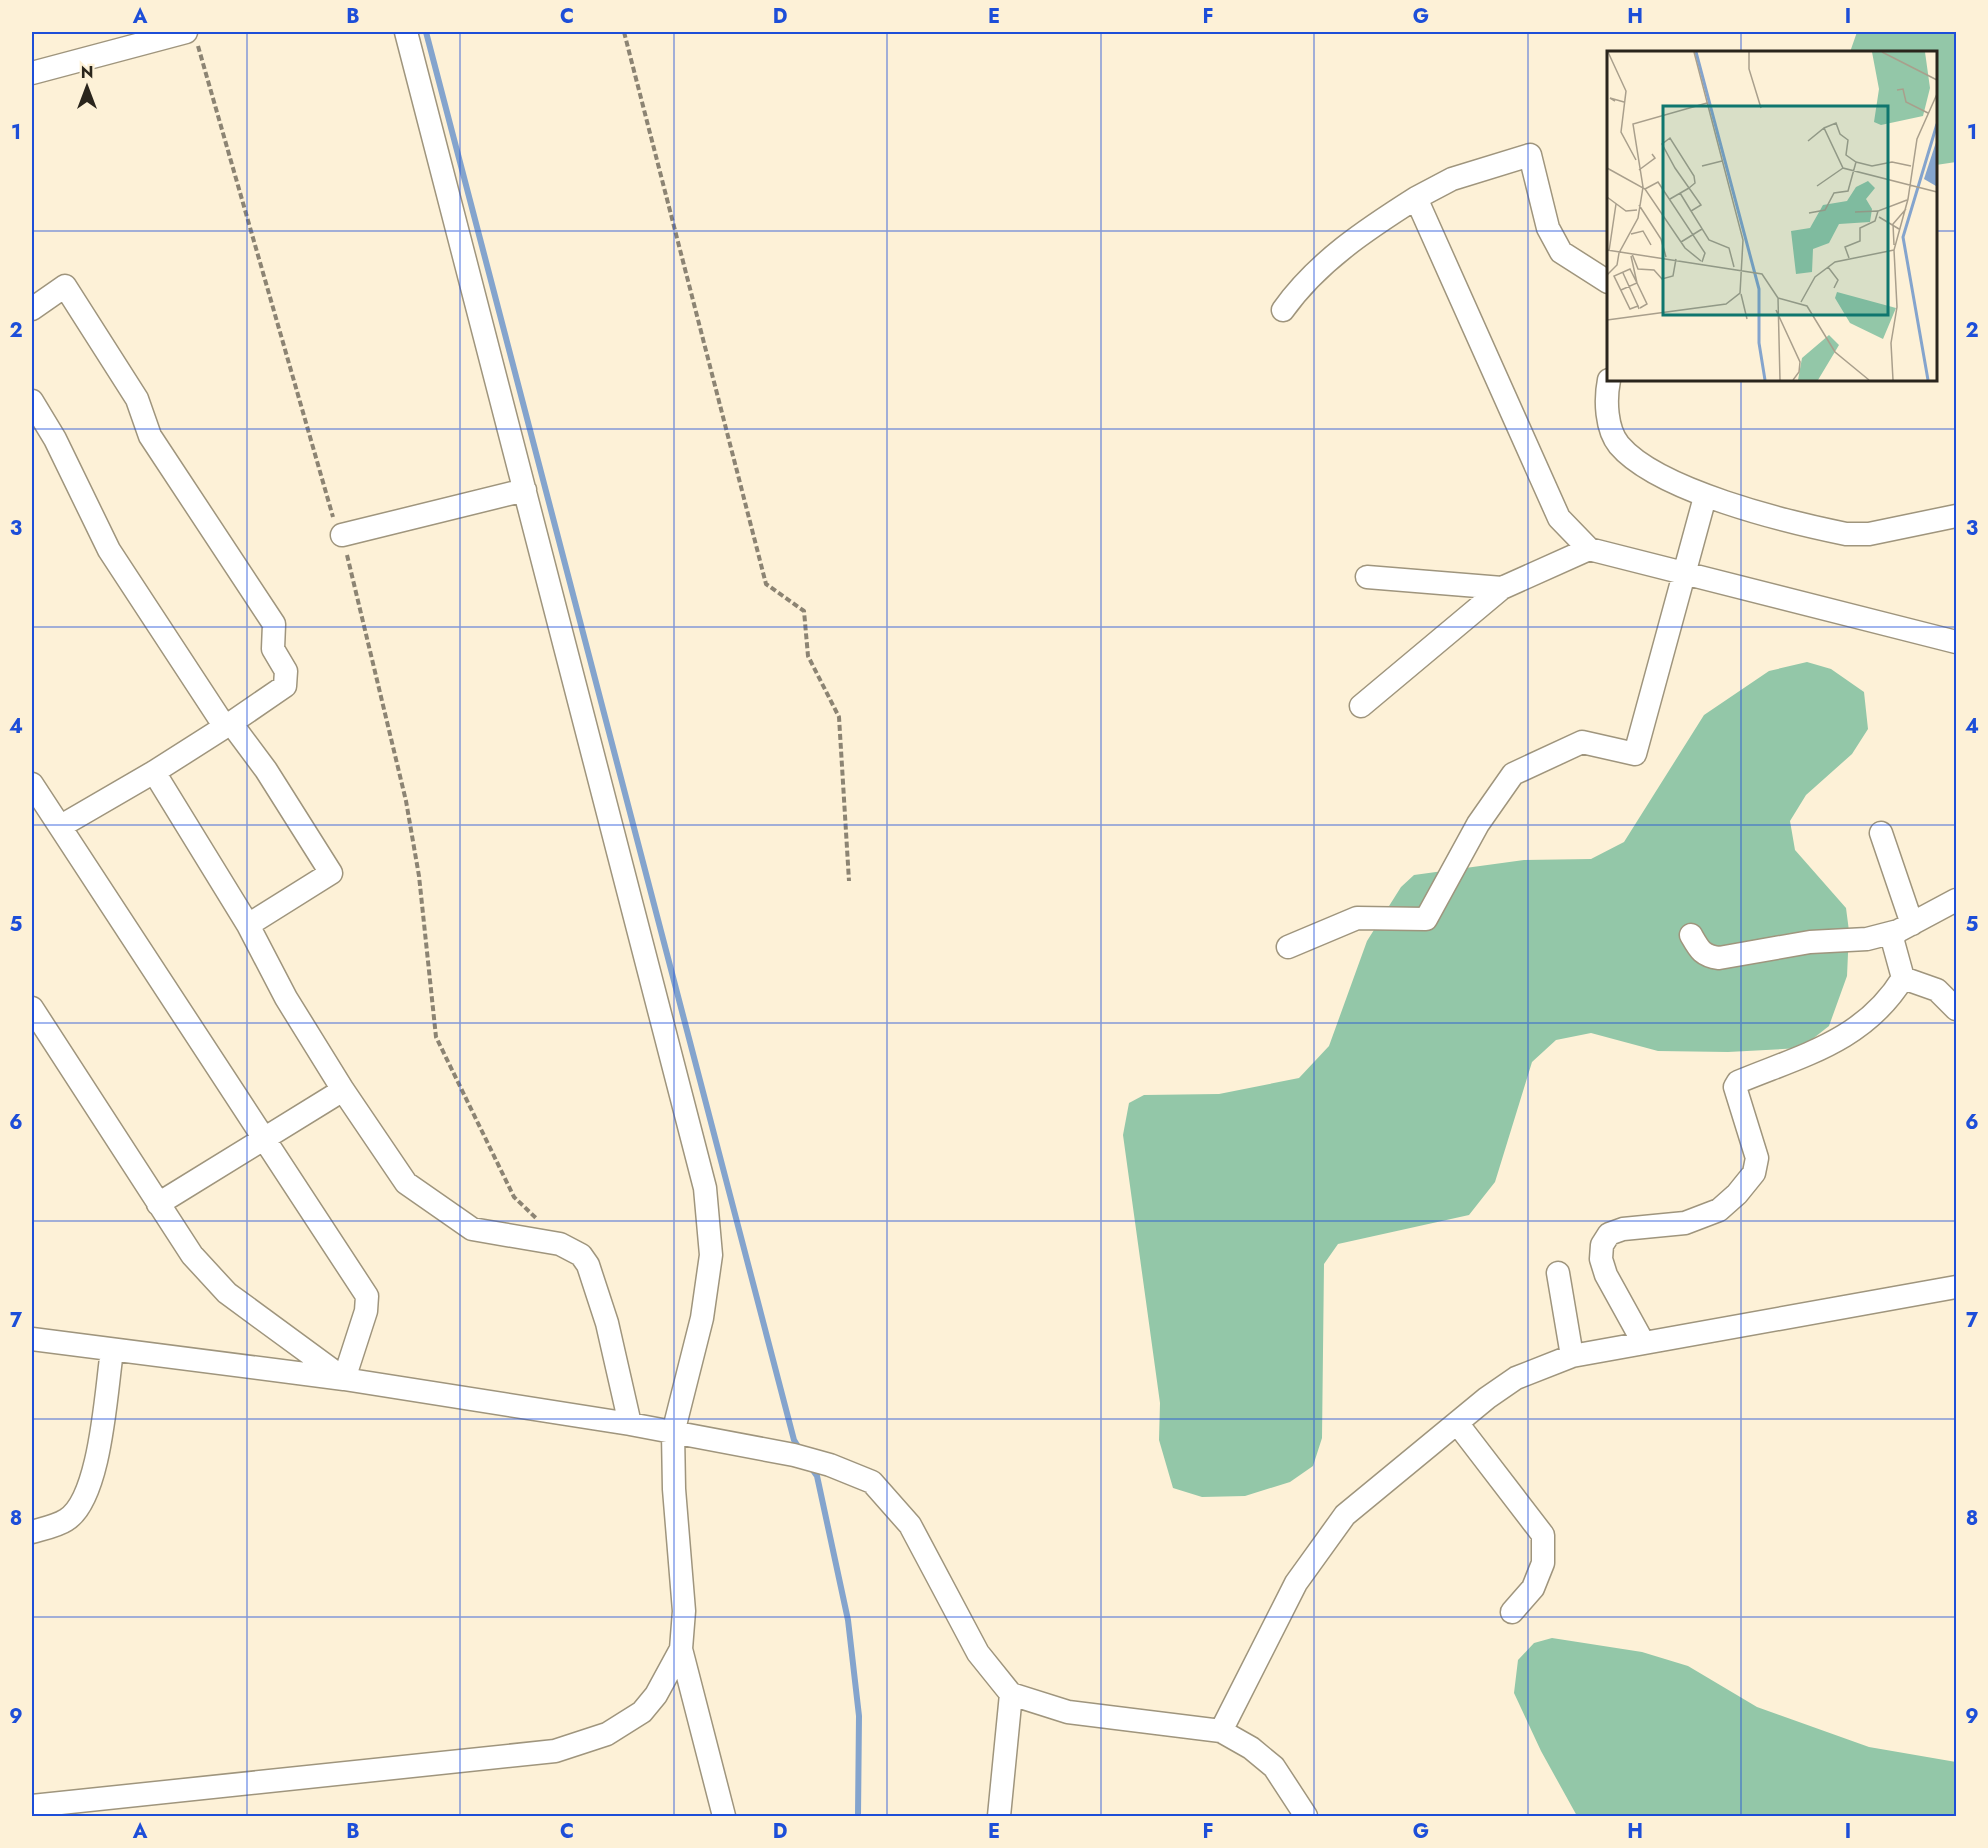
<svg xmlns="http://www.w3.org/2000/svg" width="1988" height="1848" font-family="Jost,sans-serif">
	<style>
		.forest { fill: #93c7a8 }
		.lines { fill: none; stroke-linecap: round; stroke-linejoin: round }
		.stream { stroke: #84a4cd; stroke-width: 6 }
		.minor-casing { stroke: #9f957d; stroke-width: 25 }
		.path { stroke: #8c8473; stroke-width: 4; stroke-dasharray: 6 3; stroke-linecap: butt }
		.minor { stroke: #fff; stroke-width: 22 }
		.grid { fill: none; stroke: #1d4ed8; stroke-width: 1.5; stroke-opacity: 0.55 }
		.inset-river { fill: none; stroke: #84a4cd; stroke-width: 3 }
		.inset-road { fill: none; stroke: #a99f8c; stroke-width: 1.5 }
		.view { fill: #0f766e; fill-opacity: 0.15; stroke: #0f766e; stroke-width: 3 }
		.inset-edge { fill: none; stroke: #2a251c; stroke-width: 3 }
		.neatline { fill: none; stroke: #1d4ed8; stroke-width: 2 }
		.grid-label { font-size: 20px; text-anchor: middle; font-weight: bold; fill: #1d4ed8 }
	</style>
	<rect width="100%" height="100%" fill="#fdf1d7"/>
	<path class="forest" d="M1857,32H1956V162L1936,165V52H1850Z
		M1807,662L1831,669L1864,692L1868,729L1852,754L1806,795L1790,821L1795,850L1846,908L1849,931L1847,976L1829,1026L1801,1048L1728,1052L1658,1051L1591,1033L1556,1040L1532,1062L1495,1182L1469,1215L1338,1244L1324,1264L1322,1438L1313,1466L1290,1482L1245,1496L1202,1497L1173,1488L1159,1440L1160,1403L1123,1135L1129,1103L1144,1095L1219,1094L1299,1078L1329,1046L1367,941L1401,887L1414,875L1524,860L1591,859L1624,842L1704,715L1769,671Z
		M1552,1638L1642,1652L1688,1666L1757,1707L1869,1747L1956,1762V1816H1577L1541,1751L1514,1693L1518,1660L1534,1643Z"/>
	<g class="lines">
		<path class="stream" d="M426,32L794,1440L800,1450
			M810,1466L817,1476L848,1620L859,1716L858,1816"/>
		<g class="minor-casing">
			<path id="minor" d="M32,73L186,32
				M1416,198L1452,179L1530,155L1548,228L1561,252L1608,282
				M32,309L65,286L137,399L150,436L274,624L273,649L286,671L285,686L231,723
				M1283,310C1317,262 1367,229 1416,198L1559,518L1589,549L1956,642
				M1609,380C1605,400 1606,429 1619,445C1658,491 1787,522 1846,534H1869L1956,516
				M32,401L55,439L109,550L225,727
				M342,535L525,490
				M1367,577L1502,588
				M1361,706L1502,588L1589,549
				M154,772L248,925
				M32,784L367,1296L366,1311L344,1379
				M61,826L154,772L231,723L266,770L331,873L248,925L286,998L343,1090L406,1183L472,1229L560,1244L581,1255L588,1265L607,1323L630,1424
				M1881,833L1912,924
				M1691,935C1699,949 1702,956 1719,958L1810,942L1867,939L1898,931
				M1288,947L1357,918L1426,919L1478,824L1513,774L1582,742L1635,754L1705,497
				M1903,978L1937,990L1956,1009
				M32,1008L192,1255L227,1293L343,1378
				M158,1204L343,1090
				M1558,1273L1572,1356
				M32,1339L344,1379L630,1424L794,1455L830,1465L872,1482L910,1525L978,1653L1011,1694L1068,1712L1221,1731L1251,1748L1274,1767L1306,1816
				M1643,1342L1606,1275L1601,1259L1602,1245L1609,1234L1623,1229L1685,1223L1719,1210L1737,1194L1754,1173L1757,1158L1735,1087L1738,1082C1803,1055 1864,1041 1903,978L1892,938L1898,931L1956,900
				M1457,1423L1543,1535V1563L1533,1588L1512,1612
				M32,1532C42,1529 57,1526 66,1520C101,1499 106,1390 112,1351
				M681,1649L724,1816
				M1221,1731L1296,1583L1345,1515L1487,1398L1516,1378L1572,1356L1956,1287
				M32,1806L555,1751L607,1734L642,1712L656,1695L681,1649L684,1611L674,1489L673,1433L702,1318L711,1255L705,1188L406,32
				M999,1816L1011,1694"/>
		</g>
		<path class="path" d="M624,32L766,584L804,611L808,656L839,717L849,881
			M198,46L333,517
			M347,555L406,801L419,876L436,1037L514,1197L537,1219"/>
		<use href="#minor" class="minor"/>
	</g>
	<path class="grid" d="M247,32V1816M460,32V1816M674,32V1816M887,32V1816M1101,32V1816M1314,32V1816M1528,32V1816M1741,32V52M32,231H1608M1936,231H1956M1741,380V1816M32,429H1956M32,627H1956M32,825H1956M32,1023H1956M32,1221H1956M32,1419H1956M32,1617H1956"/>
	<g transform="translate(1607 51)">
		<rect width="330" height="330" fill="#fdf1d7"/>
		<path d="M265,1H318L323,37L316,65L274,74L267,71L272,38ZM261,130L268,137L259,148L265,158L263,171L232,173L222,192L206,198L205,221L189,223L184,180L203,177L216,154L240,150L249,136ZM230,241L289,257L276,288L243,272L228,247ZM222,284L232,294L211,329H191L195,307Z" fill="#93c7a8"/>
		<path d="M330,88V135H329L317,128Z" fill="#84a4cd"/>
		<path class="inset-river" d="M89,1L152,238V292L158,329M321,329L296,186L330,73"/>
		<path class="inset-road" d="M1,1L19,40L14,81L29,109M142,1V18L154,57M275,1L330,29M290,39L296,38L299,51L321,62M8,50L3,47L17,51M217,77L229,72L233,83L241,89L239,104L249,111L265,115L285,111L304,115M201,90L217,77L236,117L330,141M95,115L115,110M0,117L38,138L78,197L94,210M32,119L48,107L45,103M210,135L236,117M82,137L88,132L87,125L63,87L55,93L68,117L94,154L84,160L102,189L122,197L127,216M38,138L51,131L98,202L95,211M73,142L84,160M0,146L19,160L30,159M63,148L82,137M32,154L54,188L59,206M248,161L271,160M202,162L218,159L227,142L241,140L249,111M272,166L292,178M24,183L36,180L44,194M74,191L95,178M287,194L286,173L299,158M0,199L155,223L171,247L200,255L228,301L262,329M2,200L9,153M25,203L31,218L47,219L55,228L66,225L69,208M24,205L30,232L40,253L33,257M242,207L238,196L253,190V177L268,170L271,160L300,149M221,216L231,229L227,237M16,222L31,255M0,224L10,214L12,202L31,167L36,136L26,73L100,52M14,239L30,232L23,218L7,225L23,258L31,255L32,258M134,243L140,268M171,247L173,329M194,251L208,226L228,211L287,199M169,259L193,311L192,321L186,329M0,269L119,253L133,242L136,189L87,1M286,329L284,292L290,256L287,199L301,148L310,88L330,43"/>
		<path class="view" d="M56,55H281V264H56Z"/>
		<rect width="330" height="330" class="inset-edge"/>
	</g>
	<rect width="1988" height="1848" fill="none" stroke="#fdf1d7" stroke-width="66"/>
	<g transform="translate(87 87)" stroke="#fdf1d7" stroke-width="4.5" paint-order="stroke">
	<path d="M0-4.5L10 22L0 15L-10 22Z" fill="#2a251c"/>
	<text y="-9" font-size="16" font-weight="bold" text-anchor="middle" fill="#2a251c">N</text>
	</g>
	<rect x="33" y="33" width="1922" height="1782" class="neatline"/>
	<g class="grid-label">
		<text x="140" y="23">A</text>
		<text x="353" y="23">B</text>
		<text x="567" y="23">C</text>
		<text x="780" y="23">D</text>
		<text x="994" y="23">E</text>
		<text x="1208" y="23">F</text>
		<text x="1421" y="23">G</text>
		<text x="1635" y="23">H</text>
		<text x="1848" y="23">I</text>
		<text x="16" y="139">1</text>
		<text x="1972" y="139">1</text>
		<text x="16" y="337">2</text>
		<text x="1972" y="337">2</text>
		<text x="16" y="535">3</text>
		<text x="1972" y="535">3</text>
		<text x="16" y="733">4</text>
		<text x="1972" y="733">4</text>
		<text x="16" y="931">5</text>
		<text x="1972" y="931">5</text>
		<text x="16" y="1129">6</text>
		<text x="1972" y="1129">6</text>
		<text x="16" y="1327">7</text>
		<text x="1972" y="1327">7</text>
		<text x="16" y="1525">8</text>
		<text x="1972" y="1525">8</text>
		<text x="16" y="1723">9</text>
		<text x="1972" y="1723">9</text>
		<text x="140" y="1838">A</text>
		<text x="353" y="1838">B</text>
		<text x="567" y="1838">C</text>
		<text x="780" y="1838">D</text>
		<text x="994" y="1838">E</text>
		<text x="1208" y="1838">F</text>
		<text x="1421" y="1838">G</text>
		<text x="1635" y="1838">H</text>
		<text x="1848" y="1838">I</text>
	</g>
</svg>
